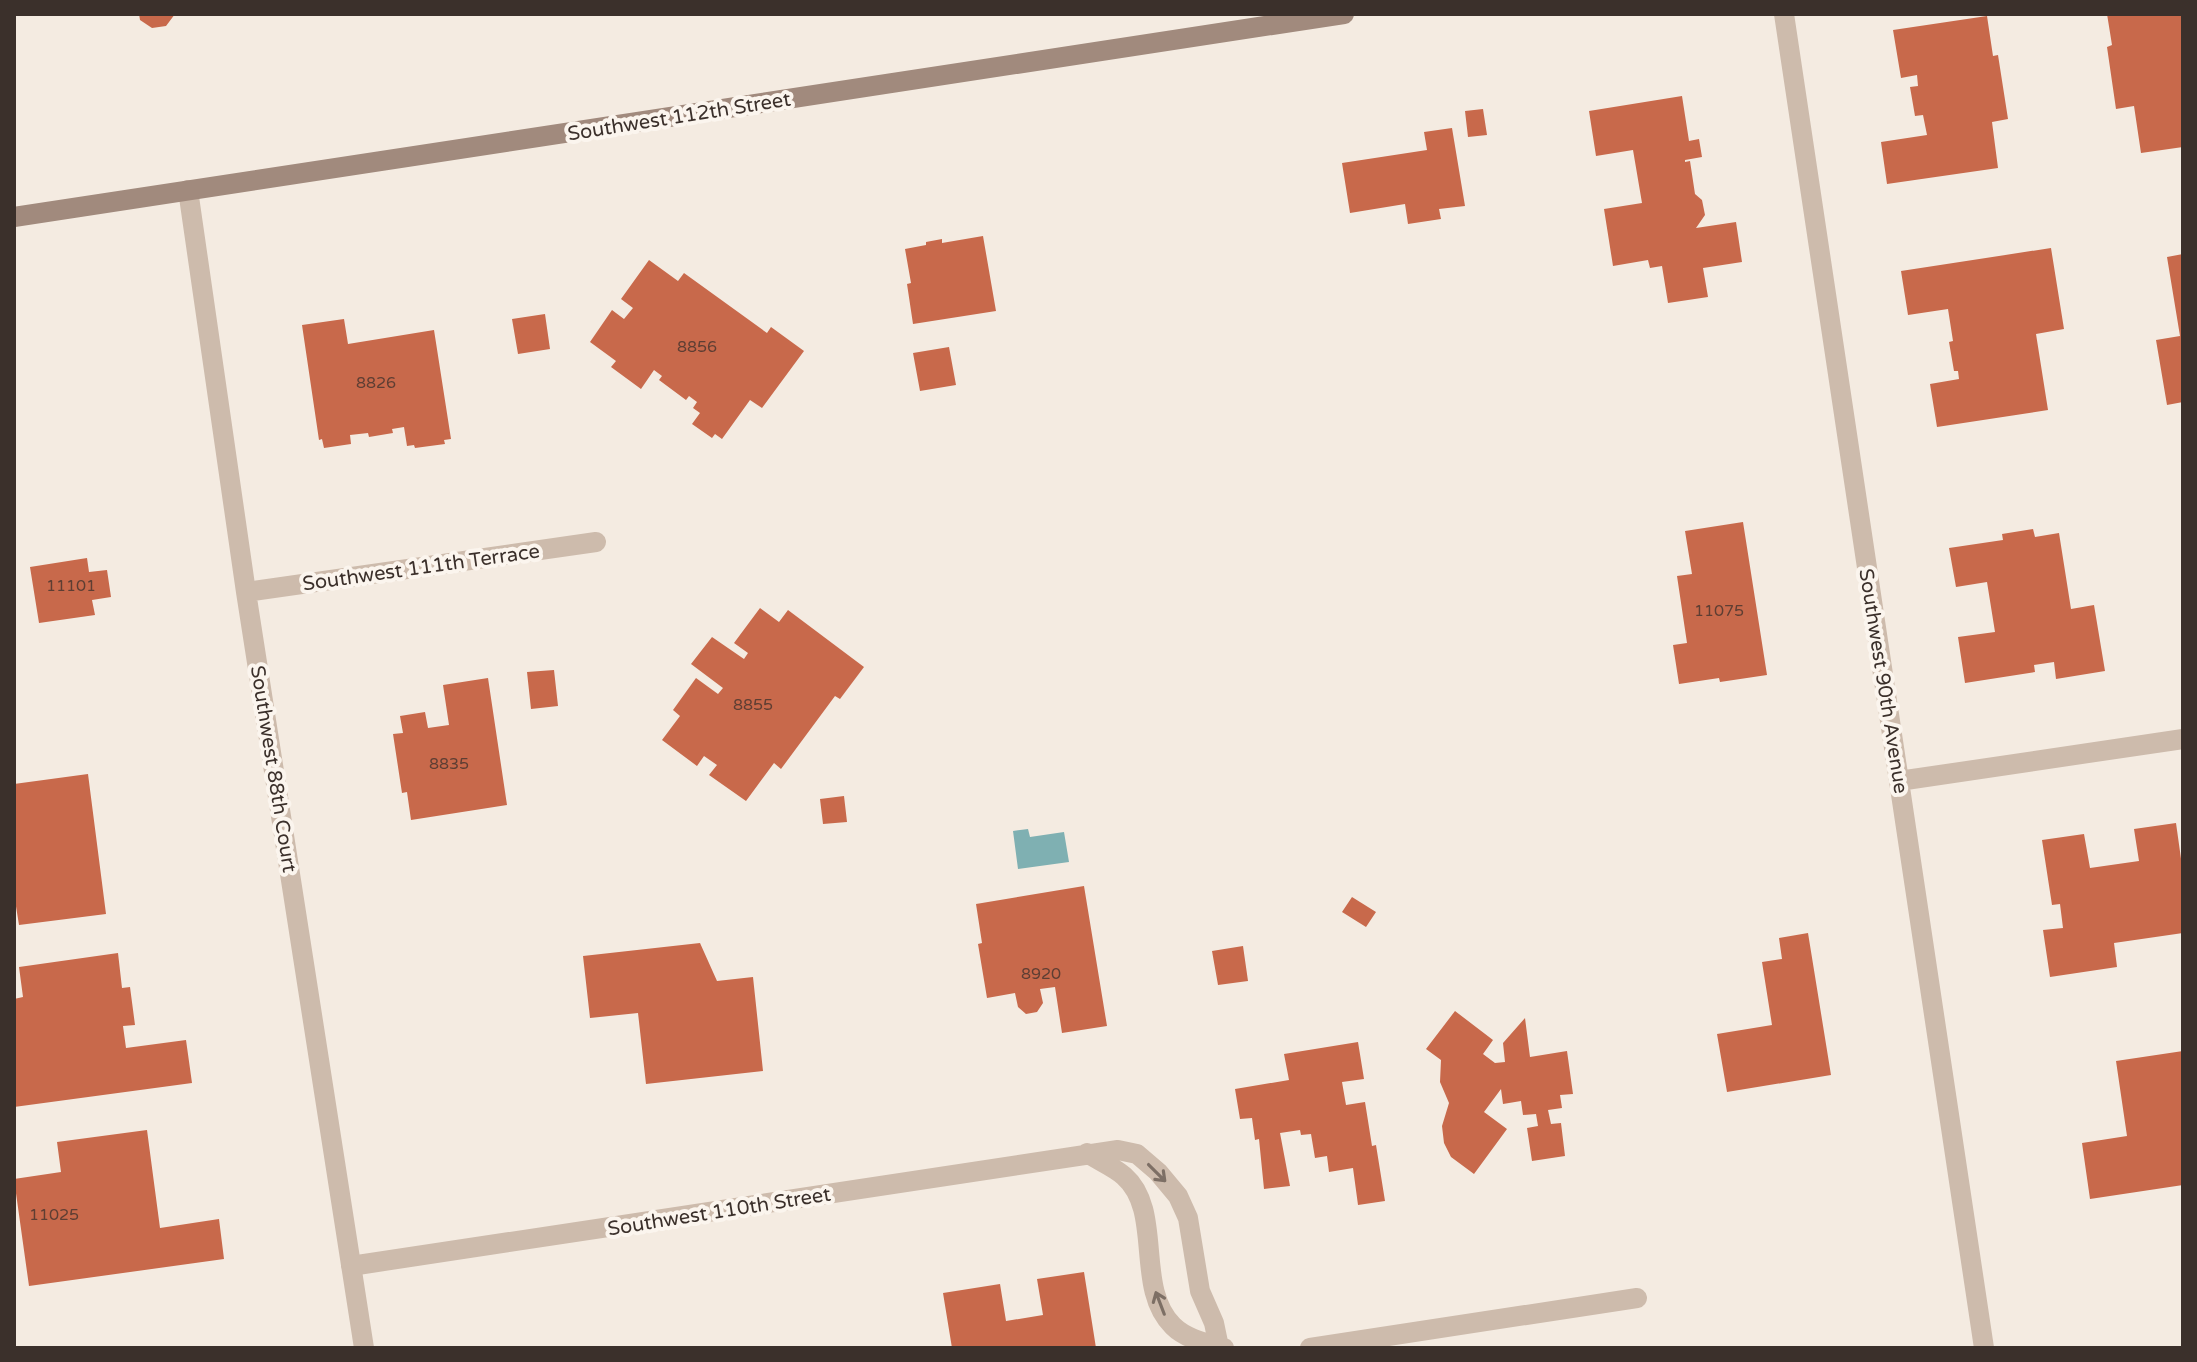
<svg xmlns="http://www.w3.org/2000/svg" width="2197" height="1362" font-family="'Varela Round',sans-serif">
	<style>
		.water { fill: #7fb0b2 }
		.building { fill: #c8694b }
		.lines { fill: none; stroke-linecap: round; stroke-linejoin: round }
		.street { stroke: #cdbbac; stroke-width: 20 }
		.secondary { stroke: #a18a7d; stroke-width: 20 }
		.oneway { stroke: #7d6f65 }
		.labels { text-anchor: middle; stroke-width: 8; stroke-linejoin: round; paint-order: stroke }
		.number-label { font-size: 16px; fill: #5e3e33 }
		.street-label { font-size: 20px; fill: #3b302b; stroke: #fbf5ee }
	</style>
	<rect width="100%" height="100%" fill="#f4ebe1"/>
	<path class="water" d="M1028,829L1030,837L1064,832L1069,862L1018,869L1013,831Z"/>
	<path class="building" d="M139,14H175L166,26L152,28L140,20Z
		M2107,14H2183V147L2141,153L2134,106L2116,109L2107,47L2112,45Z
		M1987,16L1993,56L1998,55L2008,119L1992,122L1998,168L1887,184L1881,142L1927,135L1923,115L1915,116L1910,87L1918,86L1917,75L1901,78L1893,30Z
		M1682,96L1689,141L1699,139L1702,157L1685,160V162L1690,161L1695,194L1702,200L1705,215L1696,228L1736,222L1742,262L1703,268L1708,297L1668,303L1662,266L1650,268L1648,260L1613,266L1604,209L1642,203L1633,150L1596,156L1589,111Z
		M1483,109L1487,135L1468,137L1465,111Z
		M1452,128L1465,206L1439,209L1441,219L1408,224L1405,204L1350,213L1342,163L1427,150L1424,132Z
		M983,236L996,311L913,324L907,284L911,283L905,249L926,245V242L942,239V243Z
		M2051,248L2064,329L2036,334L2048,410L1937,427L1930,384L1959,379L1958,371H1954L1949,342L1953,341L1948,309L1908,315L1901,271Z
		M2183,254V402L2167,405L2156,340L2180,336L2167,257Z
		M649,260L678,281L684,273L767,333L771,327L804,351L762,408L750,400L722,439L715,434L712,438L692,424L700,413L693,408L697,402L689,396L686,400L659,380L662,376L654,370L641,389L611,367L616,361L590,342L612,310L624,319L633,308L621,299Z
		M545,314L550,349L518,354L512,319Z
		M344,319L348,344L434,330L451,439L444,440L445,444L415,448L414,445L407,446L404,427L392,429L393,433L369,437L368,433L350,435L351,444L324,448L322,439L319,440L302,325Z
		M949,347L956,385L920,391L913,353Z
		M1743,522L1767,675L1720,682L1719,678L1679,684L1673,645L1687,643L1677,576L1692,574L1685,531Z
		M2033,529L2035,537L2059,533L2071,609L2094,605L2105,671L2056,679L2054,662L2034,665L2035,672L1965,683L1958,637L1995,632L1987,582L1956,587L1949,548L2003,540L2002,534Z
		M87,558L89,572L107,570L111,597L92,600L95,615L39,623L30,567Z
		M760,608L779,622L788,610L864,667L840,699L835,696L781,769L774,763L746,801L709,775L717,765L704,756L697,766L662,740L680,716L673,710L696,678L718,694L723,688L691,664L712,637L744,659L748,653L734,643Z
		M554,670L558,706L531,709L527,672Z
		M488,678L507,805L411,820L407,792L402,793L393,734L403,733L400,716L425,712L428,728L449,725L443,685Z
		M88,774L106,914L19,925L14,894V784Z
		M844,796L847,822L823,824L820,799Z
		M2176,823L2183,873V933L2114,943L2117,967L2050,977L2043,930L2063,928L2060,904L2052,905L2042,840L2084,834L2090,868L2139,861L2134,829Z
		M1084,886L1107,1026L1062,1033L1055,987L1040,989L1043,1003L1037,1012L1026,1014L1018,1007L1015,993L987,998L978,944L982,943L976,904Z
		M1352,897L1376,912L1366,927L1342,912Z
		M1808,933L1831,1075L1727,1092L1717,1034L1772,1025L1762,962L1782,959L1779,938Z
		M700,943L717,981L753,977L763,1071L646,1084L638,1013L590,1018L583,956Z
		M1243,946L1248,981L1218,985L1212,951Z
		M118,953L122,988L130,987L135,1025L123,1026L126,1048L186,1040L192,1083L14,1107V999L23,997L19,967Z
		M1455,1011L1493,1040L1483,1054L1495,1063L1505,1062L1503,1043L1525,1018L1530,1057L1567,1051L1573,1094L1560,1095L1562,1108L1548,1110L1551,1124L1561,1123L1565,1156L1532,1161L1527,1128L1538,1126L1536,1114L1523,1115L1521,1101L1503,1104L1501,1089L1484,1112L1507,1129L1474,1174L1451,1157L1444,1143L1442,1126L1449,1103L1440,1082L1441,1060L1426,1049Z
		M1358,1042L1364,1079L1342,1082L1346,1105L1365,1102L1372,1146L1376,1145L1385,1201L1358,1205L1353,1168L1329,1172L1327,1156L1315,1158L1311,1134L1301,1135L1300,1130L1280,1133L1290,1186L1264,1189L1259,1139L1255,1140L1252,1118L1240,1119L1235,1089L1289,1080L1284,1054Z
		M2183,1051V1185L2090,1199L2082,1143L2127,1136L2116,1061Z
		M147,1130L160,1228L219,1219L224,1259L29,1286L14,1179L61,1172L57,1142Z
		M1084,1272L1096,1348H952L943,1293L1000,1284L1006,1321L1043,1315L1037,1279Z"/>
	<g class="lines">
		<path class="street" d="M1784,14L1984,1348
			M188,190L246,592L364,1348
			M246,592L596,542
			M1899,781L2183,739
			M1087,1153C1099,1161 1114,1167 1124,1176C1164,1211 1134,1288 1173,1326C1186,1339 1206,1343 1224,1348
			M351,1266L1118,1150L1137,1154L1158,1172L1178,1196L1188,1218L1200,1291L1214,1323L1219,1347
			M1310,1348L1637,1298"/>
		<path class="secondary" d="M14,217L1344,14"/>
	</g>
	<defs><path id="oneway-shaft" d="M-6 0H5M1.5-3L5.5 0L1.5 3" fill="none" stroke-width="1.6" stroke-linecap="round" stroke-linejoin="round" transform="scale(2)"/></defs>
	<g class="oneway">
		<use href="#oneway-shaft" transform="translate(1157 1173) rotate(45)"/>
		<use href="#oneway-shaft" transform="translate(1160 1303) rotate(-111)"/>
	</g>
	<g class="labels">
		<g class="number-label">
			<text x="697" y="352">8856</text>
			<text x="376" y="388">8826</text>
			<text x="71" y="591">11101</text>
			<text x="1719" y="616">11075</text>
			<text x="753" y="710">8855</text>
			<text x="449" y="769">8835</text>
			<text x="1041" y="979">8920</text>
			<text x="54" y="1220">11025</text>
		</g>
		<g class="street-label">
			<text transform="translate(679 116) rotate(-9)" y="7">Southwest 112th Street</text>
			<text transform="translate(421 567) rotate(-8)" y="7">Southwest 111th Terrace</text>
			<text transform="translate(1884 681) rotate(81)" y="7">Southwest 90th Avenue</text>
			<text transform="translate(274 769) rotate(81)" y="7">Southwest 88th Court</text>
			<text transform="translate(719 1211) rotate(-9)" y="7">Southwest 110th Street</text>
		</g>
	</g>
	<rect width="2197" height="1362" fill="none" stroke="#3b302b" stroke-width="32"/>
</svg>
